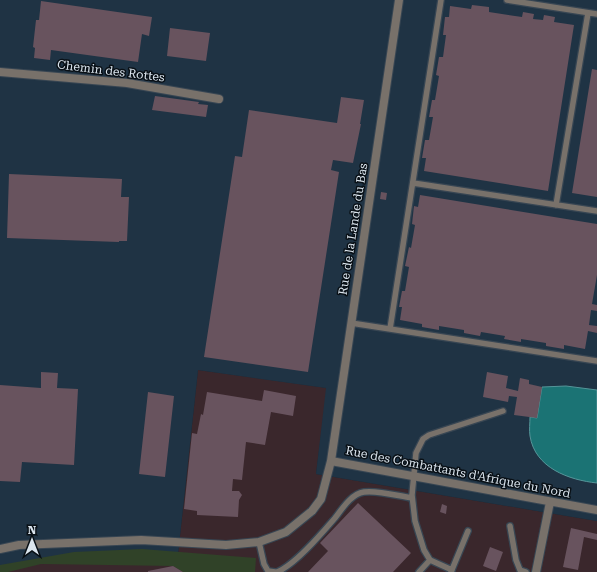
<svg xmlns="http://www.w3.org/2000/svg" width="597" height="572" font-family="'Roboto Serif',serif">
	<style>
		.commercial { fill: #3a272c }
		.built { fill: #1f3344 }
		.green { fill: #304228 }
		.water { fill: #1b7374; stroke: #559599 }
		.building { fill: #68535e }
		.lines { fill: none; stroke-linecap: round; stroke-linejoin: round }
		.service-casing { stroke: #384653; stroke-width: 8 }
		.minor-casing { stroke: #384653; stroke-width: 10 }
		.service { stroke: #78716a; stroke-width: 5.5 }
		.minor { stroke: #78716a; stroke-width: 8 }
		.labels { text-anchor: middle; stroke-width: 3; stroke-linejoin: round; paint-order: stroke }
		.street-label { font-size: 12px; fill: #dbe5ee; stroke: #091016 }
	</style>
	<rect width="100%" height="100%" fill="#192835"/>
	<path class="commercial" d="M198,370L327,388L316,474L597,521V572H0L3,567L144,555L178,554Z"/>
	<path class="built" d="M0,0H597V521L316,474L326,388L198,370L178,554L144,555L3,567L0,565Z"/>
	<path class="green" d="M142,549L256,558L255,572H183L173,566L41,564L8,572H0V565L74,552Z"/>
	<path class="water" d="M566,386L597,390V483C569,480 535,468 530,436C529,430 530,423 530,417L537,418L542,387Z"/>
	<path class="building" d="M41,1L152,17L149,36L142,34L138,62L51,50L50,60L34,58L35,48L33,47L36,20H39Z
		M472,5L489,7V12L522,17L523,12L534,14L533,19L543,20L544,15L555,17L554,22L574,25L548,191L424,171L426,158H422L425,140H429L433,117H429L432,100H435L439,76L436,75L439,57H443L446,35H443L445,17H449L450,6L471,9Z
		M170,28L210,33L206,61L167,56Z
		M592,69L597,70V197L572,193Z
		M155,96L199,102L198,104L208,105L206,117L152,110Z
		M341,97L364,100L360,124H361L353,163L333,160L331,170L339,172L308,372L204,357L235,156L242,157L249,110L337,123Z
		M9,174L122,179L121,197H129L127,241H119V242L7,238Z
		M381,192L387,193L386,200L380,199Z
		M420,195L597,224V275L592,304L597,305V311L591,310L589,325L597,326V333L588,331L585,349L564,345V349L546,346V343L521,339V342L504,339L505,336L481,332L480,336L464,333V330L439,326V330L422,327V324L400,320L402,307H399L402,291H405L409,267L405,266L409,247L411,248L415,225L412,224L414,206L418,207Z
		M41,372L58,373L57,388L78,389L74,465L22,462L20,482L0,481V385L41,388Z
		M487,372L508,376L506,388L518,391L520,378L529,380V384L542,387L537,418L514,415L517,397L509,396L508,402L483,397Z
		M264,390L296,396L293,416L271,412L265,445L246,442L242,480L233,479L232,491H239L242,495L239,500L238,517L197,515V511L184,509L192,433L197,434L201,414L203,415L207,392L262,401Z
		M148,392L174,396L165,477L139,474Z
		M358,503L411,553L393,572H308L328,551L320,543Z
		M442,504L447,506L446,514L440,512Z
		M571,528L597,534V540L584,537L578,570L563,567Z
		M490,547L503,552L496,571L483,566Z
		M173,566L183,572H148V571Z"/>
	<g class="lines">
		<g class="service-casing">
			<path id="service" d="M507,0L597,14
				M413,183L597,211
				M556,205L588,13
				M351,323L597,361
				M390,329L441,0
				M510,526L516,560L520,570L526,572
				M259,542L264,564L268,571L275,572
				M452,570L430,560L424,550L415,521L412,495L416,453L423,439L429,435L503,411
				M277,572C295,565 322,533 335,518C342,509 351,494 364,492C378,490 398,496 412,498
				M419,572L430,560
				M451,572L468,531"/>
		</g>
		<g class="minor-casing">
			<path id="minor" d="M0,72L127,83L219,99
				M331,461L399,0
				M0,549L19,545L141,540L226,545L259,542L286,532L312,511L321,499L331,461L597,510
				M536,572L550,502"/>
		</g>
		<use href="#service" class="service"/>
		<use href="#minor" class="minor"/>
	</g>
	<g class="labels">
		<g class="street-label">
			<text transform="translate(111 71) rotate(7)" y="4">Chemin des Rottes</text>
			<text transform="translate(353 229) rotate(-81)" y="4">Rue de la Lande du Bas</text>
			<text transform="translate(458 472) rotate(11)" y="4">Rue des Combattants d'Afrique du Nord</text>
		</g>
	</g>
	<g transform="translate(32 540)" stroke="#091016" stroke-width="3" paint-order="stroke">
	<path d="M0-3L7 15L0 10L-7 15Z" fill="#dbe5ee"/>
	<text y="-6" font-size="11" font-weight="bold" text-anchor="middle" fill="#dbe5ee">N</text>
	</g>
</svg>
